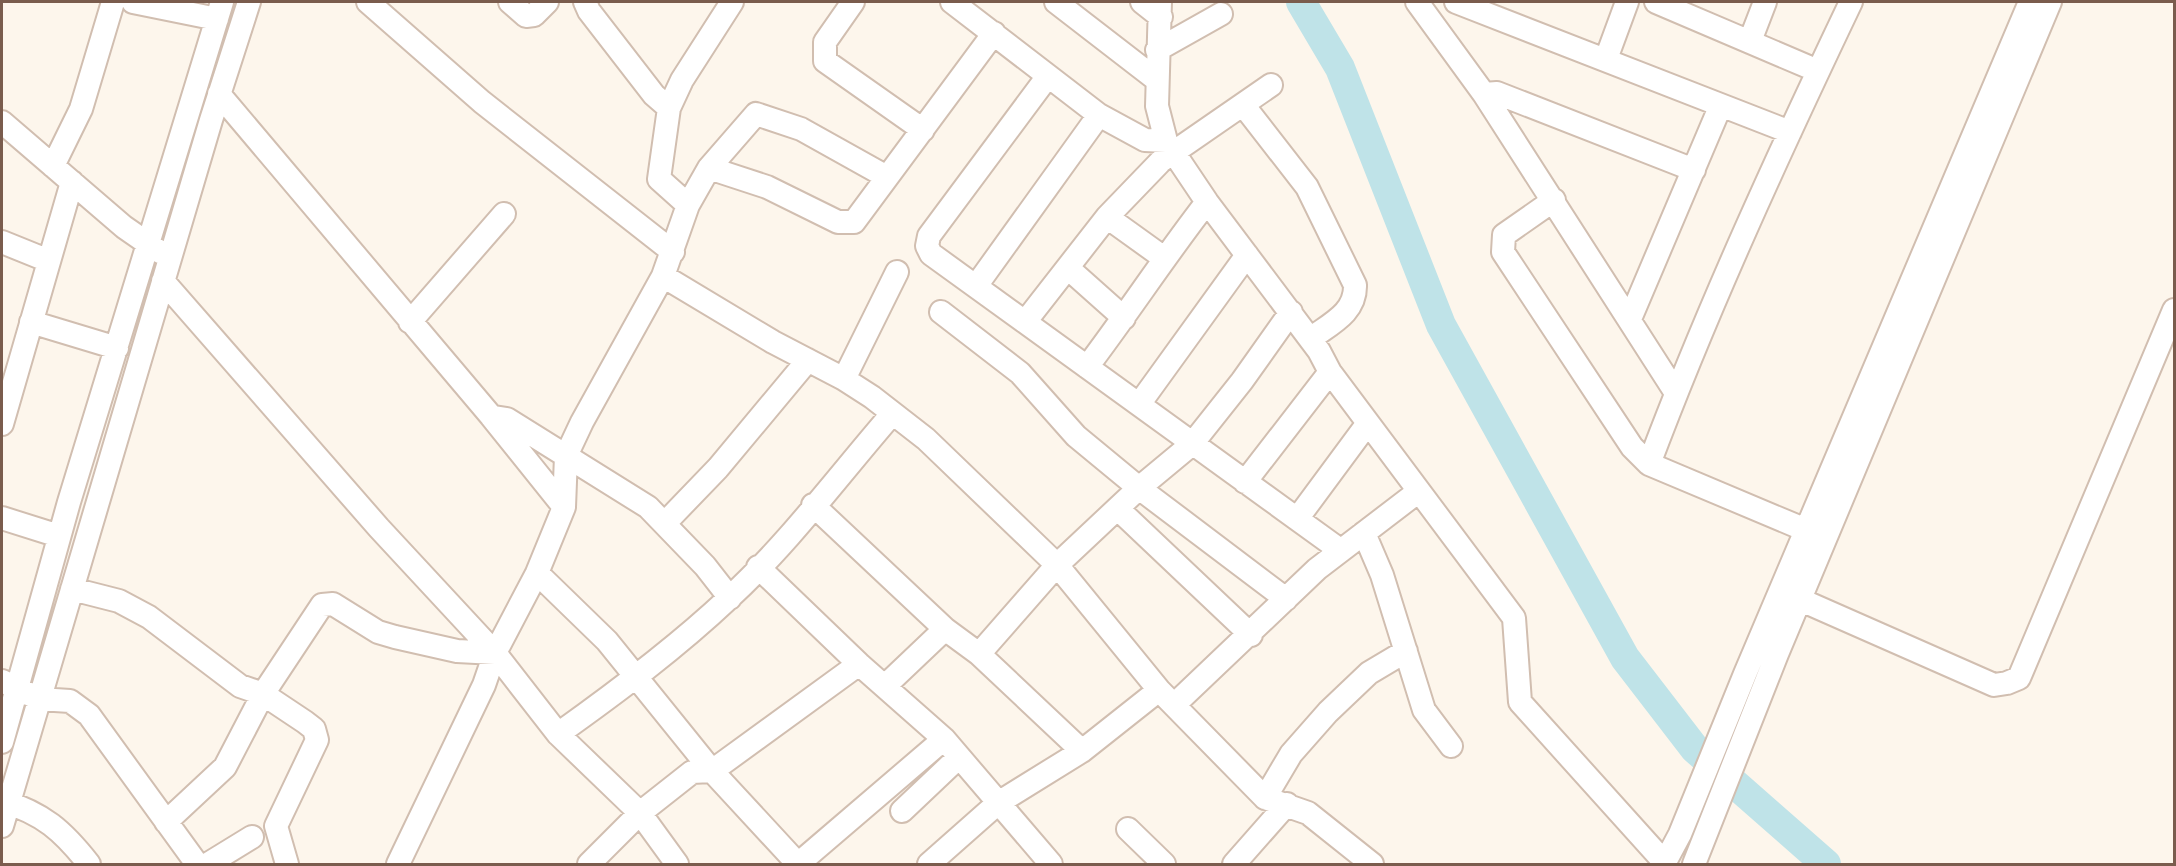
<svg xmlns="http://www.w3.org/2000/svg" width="2176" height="866" font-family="Karla,sans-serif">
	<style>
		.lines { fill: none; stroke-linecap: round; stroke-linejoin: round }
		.river { stroke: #bfe3e8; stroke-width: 30 }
		.minor-casing { stroke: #d1beb0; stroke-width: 26 }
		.minor { stroke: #fff; stroke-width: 22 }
	</style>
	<rect width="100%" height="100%" fill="#fdf6ec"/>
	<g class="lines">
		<path class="river" d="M1301,2L1340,68L1441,325L1625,658L1695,749L1826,864"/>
		<g class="minor-casing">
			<path id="minor" d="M133,2L217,19
				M368,2L482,102L673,252
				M510,2L526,16L534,15L547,2
				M585,2L589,11L654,95L669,108
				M853,2L825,42V61L923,130
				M952,2L1099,115L1145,140L1166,141
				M1056,2L1157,80
				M1142,2L1161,17
				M1160,2L1157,106L1166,141L1207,202L1319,351L1330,372L1514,618L1520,702L1666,864
				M1417,2L1484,94L1676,393
				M1456,2L1790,132
				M1656,2L1818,71
				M1750,41L1765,2
				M1157,50L1221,14
				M1606,59L1627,2
				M1048,76L929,236L927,246L931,254L1340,550
				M219,94L491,416L564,507
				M1484,94L1497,93L1694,170
				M1244,106L1307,187L1355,285C1356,313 1330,324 1310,339
				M2,122L124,227L160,252
				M53,166L81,109L113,2
				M709,168L767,187L838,222H854L994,33
				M1554,200L1504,235L1503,252L1632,447L1649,464L1806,530
				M688,205L659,179L669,108L682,80L732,2
				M1107,217L1164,258
				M2,242L49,261
				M1069,269L1124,318
				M663,276L773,342L844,379L872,397L926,439L1057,565L1159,690L1265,798L1308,813L1372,864
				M163,281L379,528L495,653L558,734L640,813L677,864
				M976,286L1099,115
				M941,312L1020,373L1076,436L1139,488L1286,599
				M1630,319L1720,107
				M31,322L117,348
				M410,322L504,214
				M1025,322L1107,217L1161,161L1271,85
				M1087,367C1128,313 1165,256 1207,202
				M844,379L897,272
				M1140,403L1247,255
				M494,417L507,419L648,507L705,566L730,598
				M2,424L72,182
				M1649,464C1708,307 1779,153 1851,2
				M1245,482L1330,372
				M813,505L945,629L979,654L1057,565L1139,488L1192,444L1242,381L1291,312
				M1118,509L1251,635
				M2,518L59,536
				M1297,519L1368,423
				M665,523L718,468L808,360
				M1364,533L1382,575L1424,710L1451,746
				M758,567L859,664L944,739L1051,864
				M537,573L607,641L712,771L798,864
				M72,589L119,601L149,617L240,686L263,694L305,722L314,729L317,740L276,826L287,864
				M1801,600L1994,685L2007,683L2019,678L2174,310
				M979,654L1082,751
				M2,681L39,699L70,701L89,715L197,864
				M885,686L945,629
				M1174,705L1317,569L1419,491
				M558,734C617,692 676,648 729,598C789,543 839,475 892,414
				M2,742L69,502L222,2
				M1265,798L1291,754L1328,712L1369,673L1406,651
				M2,801C43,813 63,831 89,864
				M902,811L959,757
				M166,822L225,767L263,694L322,605L333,604L378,632L395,637L457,651L495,653
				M2,826L211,120L249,2
				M1128,829L1164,864
				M208,864L252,837
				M398,864L484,685L495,653L537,573L564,507L566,456L582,422L663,276L688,205L709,168L756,114L801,129L887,177
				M589,864L640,813L692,772L712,771L859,664
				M798,864L944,739
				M929,864L998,803L1082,751L1159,690
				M1234,864L1287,804
				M1664,864L1680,834L1745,674L2030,2
				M1694,864L1777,654L2050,2"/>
		</g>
		<use href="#minor" class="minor"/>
	</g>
	<rect width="2176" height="866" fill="none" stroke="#7a5c4d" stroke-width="6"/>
</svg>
